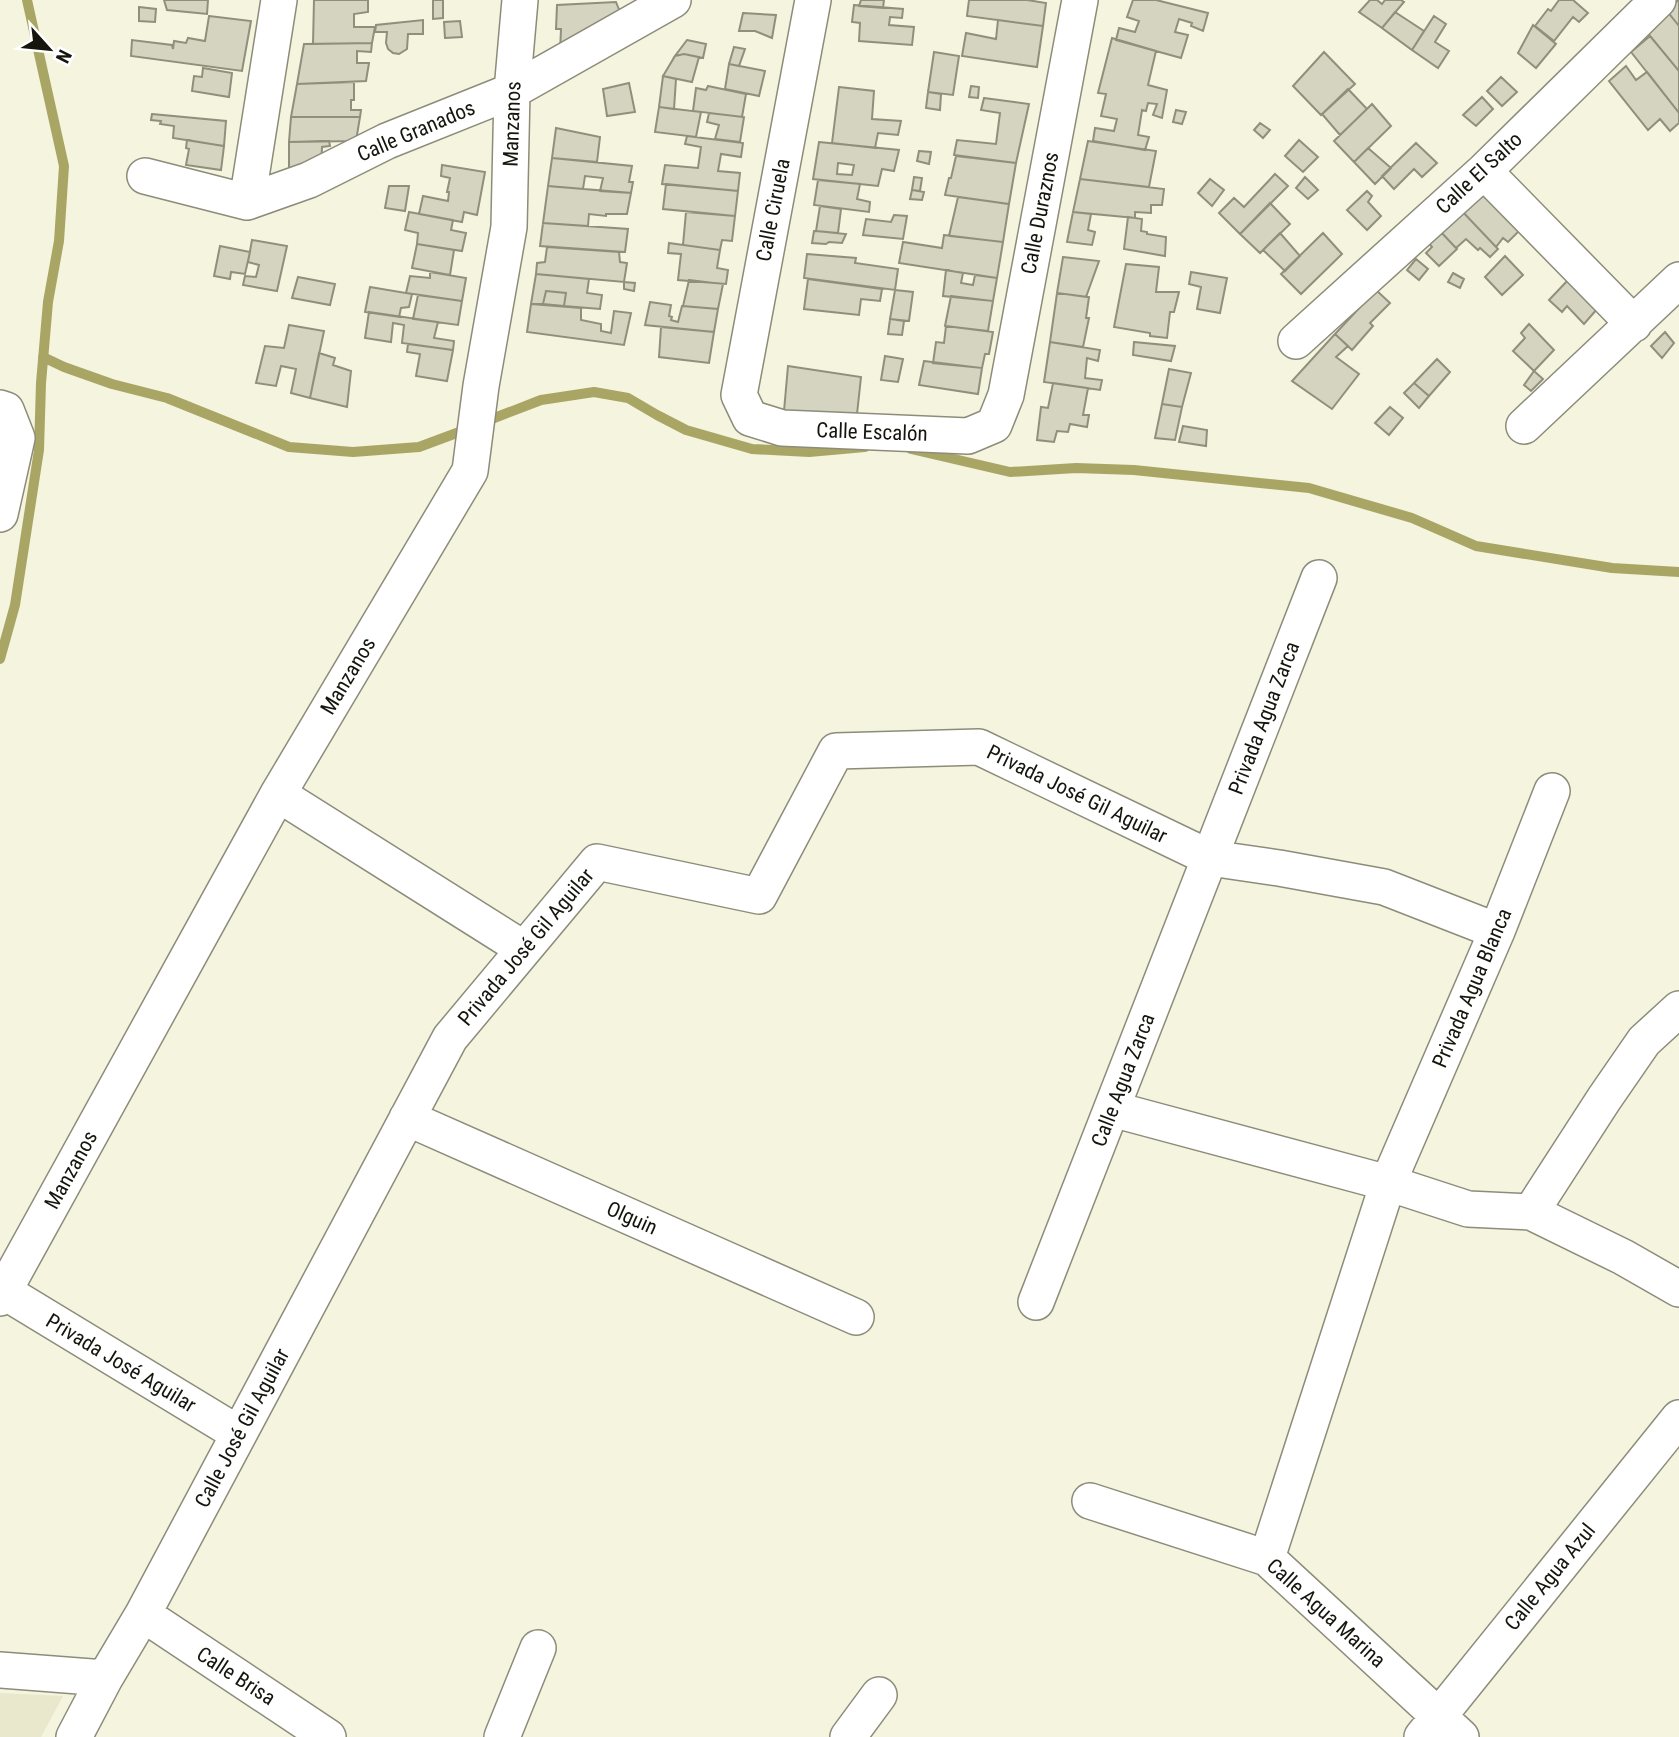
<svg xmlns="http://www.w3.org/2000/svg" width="1679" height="1737" font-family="'Roboto Condensed',sans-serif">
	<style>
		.built { fill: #e9e8cc }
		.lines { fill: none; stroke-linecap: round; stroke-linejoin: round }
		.stream { stroke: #a9a665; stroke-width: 10 }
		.building { fill: #d5d4c1; stroke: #8f8f7c; stroke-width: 2; fill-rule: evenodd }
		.minor-casing { stroke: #8d8c7a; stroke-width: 38 }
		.minor { stroke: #fff; stroke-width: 35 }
		.labels { text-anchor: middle; stroke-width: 6; stroke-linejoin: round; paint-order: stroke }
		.street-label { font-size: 21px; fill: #15150e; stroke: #fff }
	</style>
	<rect width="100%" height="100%" fill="#f4f4df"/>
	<path class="built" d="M0,1693L63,1696L41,1737H0Z"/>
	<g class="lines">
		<path class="stream" d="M43,357L64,367L112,384L167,398L289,447L353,452L419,447L470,428
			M484,422L541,400L594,392L628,398L657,415L686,430L752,449L809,452L865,447
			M911,449L1010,472L1076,468L1134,470L1309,488L1412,518L1476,546L1612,568L1679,572
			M0,659L15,605L39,450L41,383L48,302L59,241L64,166L27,0"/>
	</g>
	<path class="building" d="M164,0H208L207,14L167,10Z
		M314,0H368V12L354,14V27H375L372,43L313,44Z
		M433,0H443V18L433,19Z
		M861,0H884L883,8L859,6Z
		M969,0H1027L1046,3L1043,26L967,16Z
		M1133,0H1156L1208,13L1203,31L1191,26L1192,23L1179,19L1175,32L1188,35L1181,58L1116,40L1119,28L1135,32L1139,21L1127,17Z
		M1370,0H1377L1382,4L1385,0H1401L1404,2L1382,28L1359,12Z
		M1559,0H1573L1588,13L1579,22L1573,17L1554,41L1535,26L1548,9L1551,11Z
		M1678,0H1679V26L1667,11Z
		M616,2L620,12L560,52L561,29H556L557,5Z
		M854,5L903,9L902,18L890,17L889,25L914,27L912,45L859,41L860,23L852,22Z
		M139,7L156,9L155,22L139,21Z
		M1667,11L1679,26V71L1646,31Z
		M1395,12L1424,31L1412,50L1382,28Z
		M743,13L776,15L772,38L755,31H739Z
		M209,16L251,21L242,71L131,56L132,40L172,45L173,49L174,41L186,43L188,38L205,41Z
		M1434,16L1446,24L1435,42L1449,51L1438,68L1412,50Z
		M423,20V34H408L407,49L399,54L393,53L388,49L386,43L387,32H375L376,25Z
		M998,20L1043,26L1037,67L962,56L966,33L996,39Z
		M460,21L462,37L445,38L444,22Z
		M1533,25L1556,44L1536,68L1518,53Z
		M1650,36L1679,71V113L1631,52Z
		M1112,38L1156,51L1148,85L1167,90L1162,118L1153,115L1157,104L1148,103L1146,111L1142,110L1138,135L1149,137L1145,150L1093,141L1095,128L1114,131L1117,119L1101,116L1106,94L1098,93Z
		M687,40L706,44L703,58L684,54L675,56Z
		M372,43L371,52L357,51V63H369L366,81L297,84L304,44Z
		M734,47L745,49L739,66L729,64Z
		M934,52L959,56L953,95L928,92Z
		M1324,52L1355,84L1321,115L1293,86Z
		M684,54L699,57L692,82L663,76L675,56Z
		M729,64L765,71L759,96L725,89Z
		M1626,66L1636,80L1647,72L1679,113V123L1670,131L1660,119L1648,130L1609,81Z
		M203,68L232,73L229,97L192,91L194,76L202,77Z
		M663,76L676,79L674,109L659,107Z
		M1501,77L1517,92L1502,106L1487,91Z
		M354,82V100H351V110H361L360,117H291L297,84Z
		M629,83L635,112L607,116L603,89Z
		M708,86L746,94L742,117L693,111L696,88L706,90Z
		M971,86L979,87L978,98L969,97Z
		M839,87L874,91L872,119L901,121L898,135L878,133L875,148L832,143Z
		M1348,89L1367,109L1340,135L1322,114Z
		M928,92L941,94L940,110L926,108Z
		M1482,97L1493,109L1476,126L1463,115Z
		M984,98L1029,104L1016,163L954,155L957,140L996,144L1000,113L981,110Z
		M1372,104L1391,126L1354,162L1334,141Z
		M659,107L701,112L696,137L655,132Z
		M1176,110L1186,112L1182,124L1173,122Z
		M709,113L744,117L740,142L715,139L719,125L707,122Z
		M152,114L226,121L224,146L173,138L174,126L160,124L161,121L151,120Z
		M291,117H360L356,141L289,142Z
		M1260,123L1270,130L1263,138L1254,130Z
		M556,128L600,137L597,162L552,158Z
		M687,136L743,143L741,157L721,154L718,171L740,173L738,191L662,184L665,165L698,168L701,147L685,144Z
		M187,140L224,146L221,170L186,165L189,149L186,148Z
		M1299,140L1318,157L1303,172L1285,156Z
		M329,141L330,146L322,147L321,170L289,171V142Z
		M1088,141L1156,151L1149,187L1080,179Z
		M819,142L899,150L894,171L882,169L878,186L813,179ZM838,163L854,165L852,175L837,174Z
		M1416,143L1437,163L1422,177L1414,169L1394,189L1382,176Z
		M1368,148L1391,168L1375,184L1354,162Z
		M919,151L931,152L929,164L917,161Z
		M956,156L1016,163L1009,204L945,195L949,178H951Z
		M552,158L632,166L629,182H633L631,193L600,191L603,178L585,176L583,189L548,186Z
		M442,165L485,172L477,215L464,212L462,222L419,214L423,196L448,201L449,192H447L450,178L441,176Z
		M1275,174L1288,186L1240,234L1219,213L1234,198L1244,207Z
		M914,177L922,178L920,191L912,190Z
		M1305,177L1318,190L1308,199L1296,188Z
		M1080,179L1164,189L1162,205H1151V213L1135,212V218L1073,212Z
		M1210,179L1224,190L1212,206L1198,193Z
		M818,180L860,184L857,199L870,202L869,212L814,205Z
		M666,184L738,191L735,216L663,209Z
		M389,186H409L405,211L385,208Z
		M548,186L631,193L627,214H606V216L589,214L588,226L543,223Z
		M1481,189L1521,229L1508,242L1503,238L1496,247L1460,209Z
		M912,190L924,192L922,200L910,199Z
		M1367,191L1372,196L1368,202L1381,216L1367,230L1347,210Z
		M958,197L1009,204L1003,242L949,236Z
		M1270,203L1290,224L1260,253L1240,234Z
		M820,206L841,209L838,233L816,231Z
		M1460,209L1498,249L1490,257L1480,248L1478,250L1466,239L1456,248L1439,230Z
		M409,212L453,220L451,230L466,233L462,251L417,244L418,233L405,230Z
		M686,212L735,216L732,241L722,240L720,250L683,245Z
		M1073,212L1091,214L1088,230L1095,232L1092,245L1067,242Z
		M894,215L907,216L903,239L863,235L866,219L891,222Z
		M1128,217L1142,219L1141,231L1147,232V234L1166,237L1165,256L1124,249Z
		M543,223L628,229L625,252L540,246Z
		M1439,230L1457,249L1439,266L1426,253L1432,247L1427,241Z
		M814,231H816L846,234L842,243L829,242L826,244L812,243Z
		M1280,233L1300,256L1285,271L1263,250Z
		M1323,233L1342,254L1301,294L1281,274Z
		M944,235L1003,242L997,278L899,263L903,242L942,248Z
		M252,240L287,246L277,291L243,285L245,276L256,277L259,265L248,262Z
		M669,243L720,250L717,268L728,270L726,284L678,280L681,254L668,253Z
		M417,244L454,250L450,275L412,268Z
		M220,246L250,252L245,274L231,272L230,279L214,276Z
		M547,247L619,252L620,262L627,263L624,282L536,274L537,263L545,262Z
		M807,254L856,258L855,263L898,269L895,290L804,278Z
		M1505,256L1523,275L1502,295L1485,277Z
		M1063,257L1099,261L1086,297L1057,293Z
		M1416,259L1428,269L1419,280L1407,270Z
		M1126,264L1159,267L1156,292H1179L1174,312H1170L1167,338L1150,336V333L1114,327Z
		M946,270L963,273L961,283L973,285L975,275L997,278L993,301L943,296Z
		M430,272L466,278L462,301L406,293L410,276L430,278Z
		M1191,272L1227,278L1220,313L1197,309L1201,287L1189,284Z
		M1453,273L1464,279L1460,288L1448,282Z
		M536,274L589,279L587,293L602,295L600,309L564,306L566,293L546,291L543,304H531Z
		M298,277L335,284L330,305L292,298Z
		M808,279L882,289L880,301L861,299L859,315L804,309Z
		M1569,279L1598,308L1584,324L1567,306L1562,312L1549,300Z
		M689,280L723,284L718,309L683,306Z
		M624,282L635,283L634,291L624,289Z
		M370,287L412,294L409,307L401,308L399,317L365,312Z
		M895,290L913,292L909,321L890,319Z
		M1376,290L1390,303L1370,323L1373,326L1352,350L1335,334Z
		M546,291L566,293L564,306L543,304Z
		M1057,293L1089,297L1086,318H1089L1083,347L1050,342Z
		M418,295L462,301L458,325L413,319Z
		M951,296L993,301L988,331L945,326Z
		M650,302L671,305L669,316L672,317L671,320L678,322L682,306L718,309L714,332L645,325Z
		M531,304L581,308V320L601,324V331L611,333L614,311L631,313L624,345L527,332Z
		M369,312L438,322L434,338L454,341L453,350L402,343L404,325L393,323L391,342L365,338Z
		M890,319L904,321L902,335L888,334Z
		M1529,324L1554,350L1534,371L1513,351L1525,338L1521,333Z
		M289,325L324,331L310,398L291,393L296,369L281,366L276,386L256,383L265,346L284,348Z
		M946,326L993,332L989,354H985L982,368L933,363L936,342L944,343Z
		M661,327L714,332L709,363L659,357Z
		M1665,332L1674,343L1662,358L1651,346Z
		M1335,334L1348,346L1336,357L1359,374L1332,409L1292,381Z
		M1050,342L1100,350L1098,361L1087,358L1085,378L1102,380L1100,390L1044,382Z
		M1134,342L1175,346L1171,361L1133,355Z
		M408,344L453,350L447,381L416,376L420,354L407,352Z
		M319,353L335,358L333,365L351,371L347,407L310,398Z
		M885,356L903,359L898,382L881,380Z
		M1437,359L1450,372L1429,396L1414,383Z
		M924,361L982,368L978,394L919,385Z
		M788,366L861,377L857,414L784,411Z
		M1169,369L1191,373L1182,407L1162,404Z
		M1534,371L1543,379L1531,391L1524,385Z
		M1053,383L1088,388L1083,415H1089L1087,427L1070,424L1068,432L1057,431L1054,442L1037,440L1041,407L1048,408Z
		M1414,383L1429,396L1419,408L1404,393Z
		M1162,404L1182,407L1175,440L1155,438Z
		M1390,407L1403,418L1389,435L1375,423Z
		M1183,426L1207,430L1206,446L1179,442Z"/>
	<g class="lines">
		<g class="minor-casing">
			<path id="minor" d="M813,0L739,395L750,418L782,428L968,436L994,425L1006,395L1080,0
				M1484,171L1634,324
				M145,176L247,202L309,180L387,141L512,91L673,0
				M247,202L279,0
				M1296,341L1484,171L1658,0
				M0,408L6,410L17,438L0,514
				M1524,426L1679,280
				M278,794L524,949
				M1112,1109L1388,1183L1468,1209L1531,1212L1623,1257L1679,1289
				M407,1118L856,1317
				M1531,1212L1604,1099L1644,1041L1679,1009
				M0,1289L239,1434
				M0,1298L278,794L470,471L481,386L509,227L512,91L520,0
				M1036,1302L1319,578
				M1090,1501L1267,1558L1461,1737
				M1267,1558L1388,1183L1497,931L1552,791
				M143,1614L328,1737
				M0,1670L105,1678
				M74,1737L105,1678L143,1614L450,1038L597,862L759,896L836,751L979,747L1210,858L1279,868L1384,887L1497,931
				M502,1737L538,1648
				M848,1737L879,1695
				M1422,1737L1679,1418"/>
		</g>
		<use href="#minor" class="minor"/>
	</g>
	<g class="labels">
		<g class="street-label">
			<text transform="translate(512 124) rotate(-88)" y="7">Manzanos</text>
			<text transform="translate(416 131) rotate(-23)" y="7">Calle Granados</text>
			<text transform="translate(1479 173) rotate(-43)" y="7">Calle El Salto</text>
			<text transform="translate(773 210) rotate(-79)" y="7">Calle Ciruela</text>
			<text transform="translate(1040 213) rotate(-79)" y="7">Calle Duraznos</text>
			<text transform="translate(872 432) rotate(2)" y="7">Calle Escalón</text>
			<text transform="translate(348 676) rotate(-59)" y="7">Manzanos</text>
			<text transform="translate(1264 718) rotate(-69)" y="7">Privada Agua Zarca</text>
			<text transform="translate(1077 794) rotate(26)" y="7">Privada José Gil Aguilar</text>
			<text transform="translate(526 947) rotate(-50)" y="7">Privada José Gil Aguilar</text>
			<text transform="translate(1472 988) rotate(-67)" y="7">Privada Agua Blanca</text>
			<text transform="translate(1123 1080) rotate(-69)" y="7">Calle Agua Zarca</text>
			<text transform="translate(71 1170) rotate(-61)" y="7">Manzanos</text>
			<text transform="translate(632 1218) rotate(24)" y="7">Olguin</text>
			<text transform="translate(121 1363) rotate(31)" y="7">Privada José Aguilar</text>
			<text transform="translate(242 1428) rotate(-62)" y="7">Calle José Gil Aguilar</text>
			<text transform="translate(1550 1577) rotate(-51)" y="7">Calle Agua Azul</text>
			<text transform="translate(1326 1613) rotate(42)" y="7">Calle Agua Marina</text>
			<text transform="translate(236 1676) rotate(33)" y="7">Calle Brisa</text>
		</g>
	</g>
	<g transform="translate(49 49) rotate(117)" stroke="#ffffff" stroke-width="5" paint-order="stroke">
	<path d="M0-5L12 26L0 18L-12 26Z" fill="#15150e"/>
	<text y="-10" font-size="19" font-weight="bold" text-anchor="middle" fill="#15150e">N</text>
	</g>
</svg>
